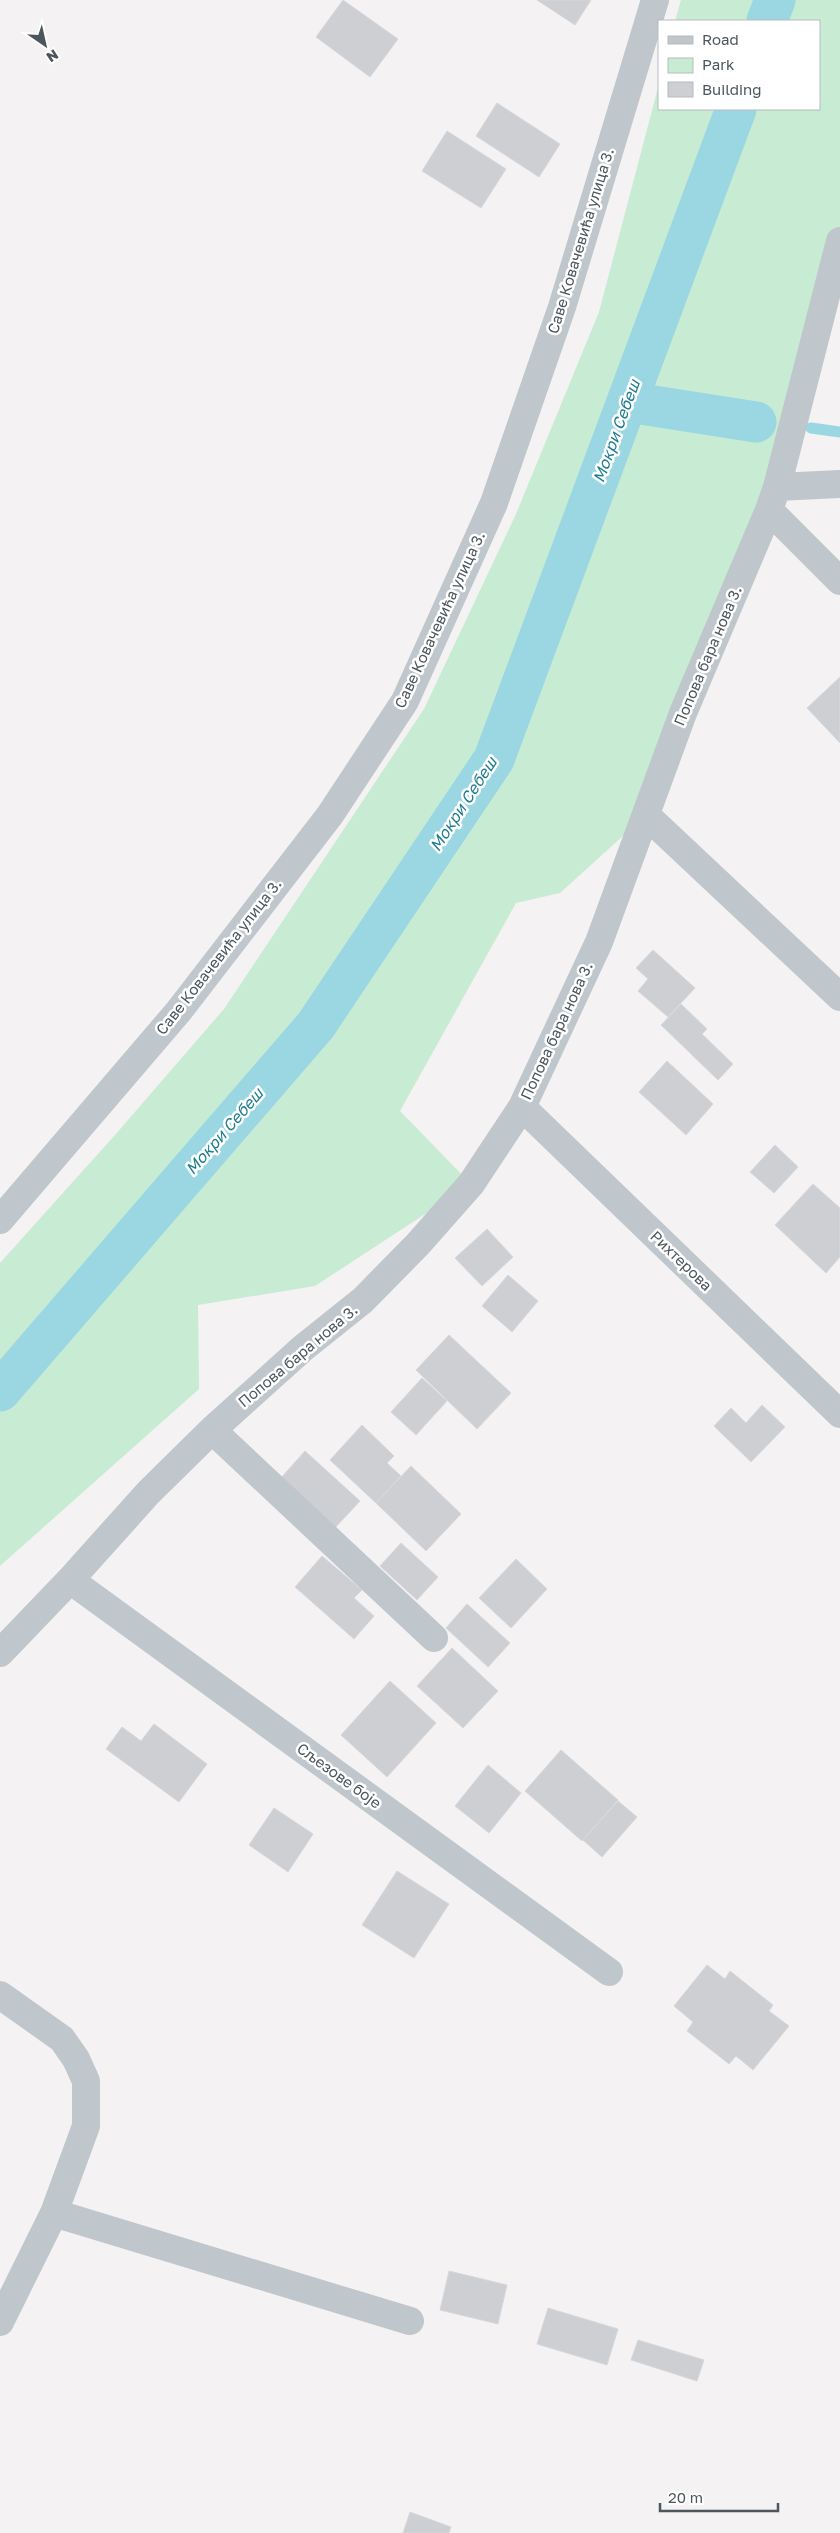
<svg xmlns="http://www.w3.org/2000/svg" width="840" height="2533" font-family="'Golos Text',sans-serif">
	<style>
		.green { fill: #c7ebd3 }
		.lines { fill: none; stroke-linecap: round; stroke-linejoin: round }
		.stream { stroke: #9ad7e2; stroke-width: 11 }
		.canal { stroke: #9ad7e2; stroke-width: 41 }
		.building { fill: #cdcfd3; stroke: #d7d8dc }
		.minor { stroke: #bfc6cc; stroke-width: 28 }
		.labels { text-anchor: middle; stroke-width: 5; stroke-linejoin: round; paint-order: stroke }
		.street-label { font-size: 15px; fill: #4c565d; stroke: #fff }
		.water-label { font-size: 16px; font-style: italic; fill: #1e7d8f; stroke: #fff }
	</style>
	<rect width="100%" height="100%" fill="#f4f2f2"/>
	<path class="green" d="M681,0H840V259L777,487L646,815L560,893L516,903L400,1111L471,1184L315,1286L198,1305L199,1389L0,1566V1263L115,1135L224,1009L424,709L516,514L599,312L659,84V109H819V21H675Z"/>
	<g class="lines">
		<path class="stream" d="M811,428L840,432"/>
		<path class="canal" d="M767,21L775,0
			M628,402L756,422
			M0,1391L316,1025L494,759L736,109"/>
	</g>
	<path class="building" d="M343,0L398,39L370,77L316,37Z
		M537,0H591L575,25Z
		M497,103L560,144L539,177L476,136Z
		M447,131L506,169L481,208L422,171Z
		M840,677V743L807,708Z
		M653,950L695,988L668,1017L638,991L648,979L636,968Z
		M681,1004L707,1029L702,1034L733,1064L718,1080L661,1025Z
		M667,1061L713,1104L686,1135L639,1092Z
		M775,1145L798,1167L774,1193L750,1172Z
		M813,1184L840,1208V1257L826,1273L775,1225Z
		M487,1229L513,1257L482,1286L455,1258Z
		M508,1275L538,1301L512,1332L482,1306Z
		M449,1335L511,1393L477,1429L416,1370Z
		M422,1378L447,1401L416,1435L391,1412Z
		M762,1405L785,1427L751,1462L714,1426L731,1408L746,1423Z
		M362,1425L394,1456L387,1463L401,1476L376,1503L330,1460Z
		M305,1451L360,1501L334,1529L280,1479Z
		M411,1466L461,1514L426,1551L376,1503Z
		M401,1543L438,1577L417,1600L380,1566Z
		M322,1556L362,1590L354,1598L374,1616L354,1639L295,1587Z
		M516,1559L547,1589L511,1628L479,1598Z
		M467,1604L510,1643L488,1667L446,1628Z
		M452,1648L498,1691L463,1728L417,1686Z
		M390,1681L436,1723L387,1777L341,1735Z
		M154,1724L207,1764L179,1802L106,1749L122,1727L141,1741Z
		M561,1750L618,1800L582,1841L525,1791Z
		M488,1765L521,1793L489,1833L455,1806Z
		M618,1801L637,1817L602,1857L583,1840Z
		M274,1808L313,1834L288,1872L249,1845Z
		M397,1871L449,1904L414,1958L362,1925Z
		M707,1965L725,1979L730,1971L773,2005L769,2011L789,2026L753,2070L736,2056L729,2064L687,2031L693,2022L674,2006Z
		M449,2271L507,2285L498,2324L440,2310Z
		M548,2308L618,2329L607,2365L537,2344Z
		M638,2340L704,2360L697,2381L631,2360Z
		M410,2512L451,2527L449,2533H403Z"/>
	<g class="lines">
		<path class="minor" d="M777,487L840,484
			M769,510L840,581
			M646,815L840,997
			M522,1107L840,1414
			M0,1220L178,1012L330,815L405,701L494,503L562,307L655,0
			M212,1430L434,1638
			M70,1580L609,1972
			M0,1653L70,1580L148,1493L212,1430L303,1348L363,1300L418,1244L471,1184L522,1107L599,942L683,713L769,510L777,487L840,241
			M0,1995L62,2039L76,2059L86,2081V2126L54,2213L0,2322
			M54,2213L410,2321"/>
	</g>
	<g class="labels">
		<g class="street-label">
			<text transform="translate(581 241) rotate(-73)" y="5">Саве Ковачевића улица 3.</text>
			<text transform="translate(440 620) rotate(-65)" y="5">Саве Ковачевића улица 3.</text>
			<text transform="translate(708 656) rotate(-67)" y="5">Попова бара нова 3.</text>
			<text transform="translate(219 957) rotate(-52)" y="5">Саве Ковачевића улица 3.</text>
			<text transform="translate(557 1031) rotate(-65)" y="5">Попова бара нова 3.</text>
			<text transform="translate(681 1261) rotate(44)" y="5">Рихтерова</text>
			<text transform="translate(298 1356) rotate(-40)" y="5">Попова бара нова 3.</text>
			<text transform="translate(339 1776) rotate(36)" y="5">Сљезове боје</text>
		</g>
		<g class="water-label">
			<text transform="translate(616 431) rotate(-70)" y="6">Мокри Себеш</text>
			<text transform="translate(463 804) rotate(-57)" y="6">Мокри Себеш</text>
			<text transform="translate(224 1131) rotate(-49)" y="6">Мокри Себеш</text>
		</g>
	</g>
	<rect x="658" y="20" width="162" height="90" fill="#ffffff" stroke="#b7bbbe"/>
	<rect x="668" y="36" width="25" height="8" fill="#bfc6cc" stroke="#b7bbbe"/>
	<text x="702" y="45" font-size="15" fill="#4c565d">Road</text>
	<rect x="668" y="58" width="25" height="15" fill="#c7ebd3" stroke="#b7bbbe"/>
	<text x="702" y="70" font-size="15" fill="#4c565d">Park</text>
	<rect x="668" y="82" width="25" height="15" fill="#cdcfd3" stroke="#b7bbbe"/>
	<text x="702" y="95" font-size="15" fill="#4c565d">Building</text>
	<g transform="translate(45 45) rotate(146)" stroke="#ffffff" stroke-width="4" paint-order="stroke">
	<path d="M0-4L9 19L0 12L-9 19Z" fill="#4c565d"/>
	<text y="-8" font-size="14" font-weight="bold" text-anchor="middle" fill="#4c565d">N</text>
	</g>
	<path d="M660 2503v8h118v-8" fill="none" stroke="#4c565d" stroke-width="2.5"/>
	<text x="668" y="2503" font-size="15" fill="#4c565d" stroke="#ffffff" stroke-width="4" paint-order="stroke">20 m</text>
</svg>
